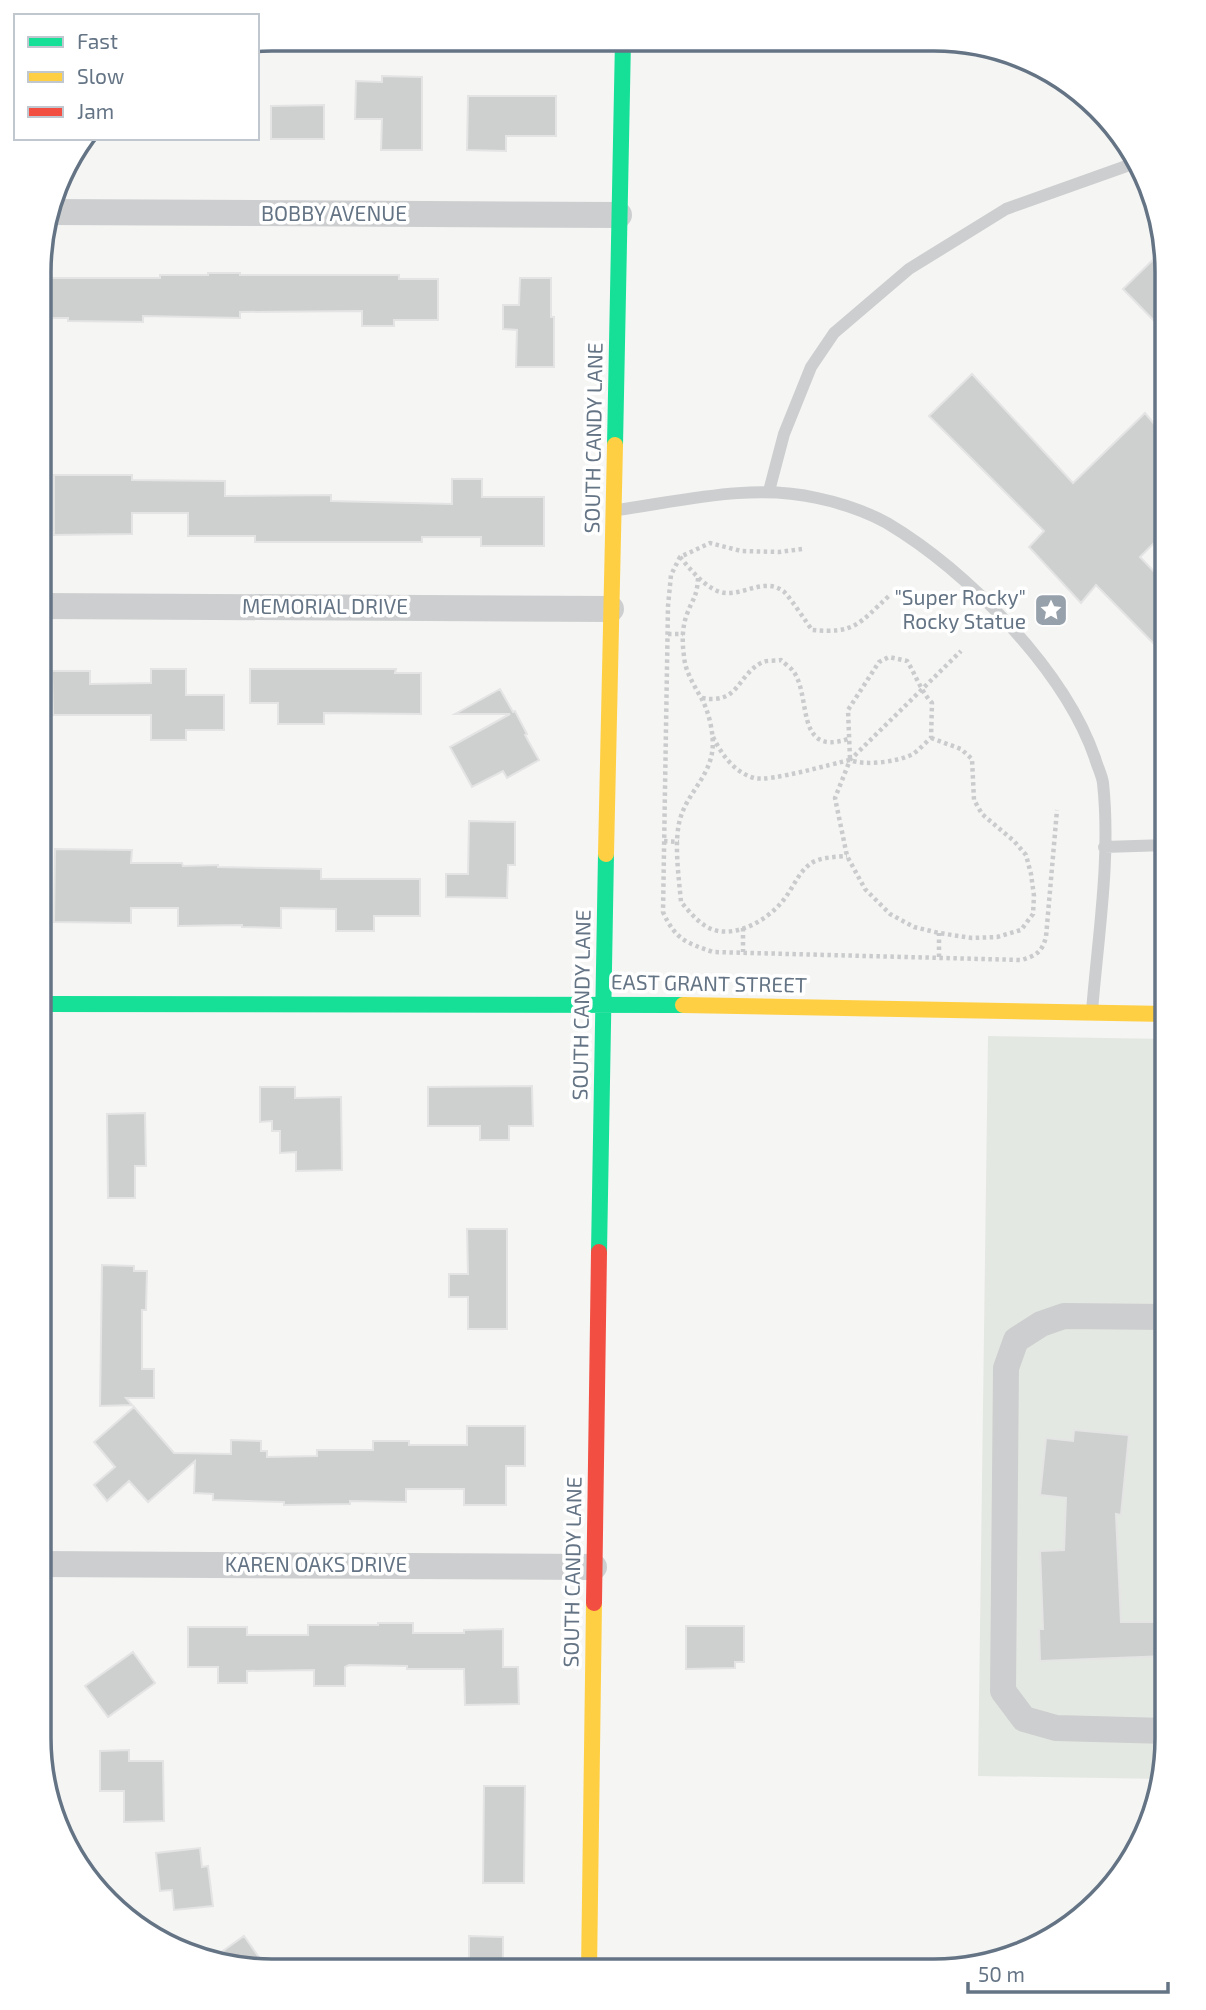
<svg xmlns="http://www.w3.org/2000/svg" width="1206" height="2010" font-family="'Exo 2',sans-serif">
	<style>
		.green { fill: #e4e8e2 }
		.building { fill: #ced0d0; stroke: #e4e4e4; stroke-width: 2 }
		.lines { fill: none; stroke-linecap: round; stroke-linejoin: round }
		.path { stroke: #cacbcc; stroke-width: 4.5; stroke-dasharray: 3.5 3.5; stroke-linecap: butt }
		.lane { stroke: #cdcecf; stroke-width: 12 }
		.street { stroke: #cdcecf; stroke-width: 26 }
		.fast { stroke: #16e098; stroke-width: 16 }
		.slow { stroke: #ffcf43; stroke-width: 16 }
		.jam { stroke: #f24e42; stroke-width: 16 }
		.labels { text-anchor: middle; stroke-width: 7; stroke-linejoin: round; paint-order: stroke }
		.street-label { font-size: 21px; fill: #647485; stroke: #fff }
		.poi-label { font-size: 21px; fill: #647485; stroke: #fff; text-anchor: end }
		.rim { fill: none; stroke: #647485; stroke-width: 3.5 }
	</style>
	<rect width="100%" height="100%" fill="#f5f5f4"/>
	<path class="green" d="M988,1036L1167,1039V1754L1161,1779L978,1776Z"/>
	<path class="building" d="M382,76L422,77V150H381L382,119H355L356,81L382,82Z
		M468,96H556V136H506V151L467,150Z
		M324,105V139H271V106Z
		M1163,250L1167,272V334L1123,289Z
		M208,273H240V275H399V279H438V320H394V326H362V311L240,312V318L143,316V322L68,321V318H40V278H160V275H208Z
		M520,278H551V317H554V367H516L517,330L503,329V305H519Z
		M972,374L1073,483L1145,413L1167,439V530L1140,557L1167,585V657L1096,585L1081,603L1029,547L1044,531L929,416Z
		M54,475H132V480L225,481V496L331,495V501L452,504V479H482V497H544V546H481V537H422V542H255V536H188V513H132V534L54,535Z
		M151,669H186V695H224V730H186V740H151V715H53L52,671H90V684L151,683Z
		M250,669H396L395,673H421V714L324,713V724H278V703H250Z
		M500,689L513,712L515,711L527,734L525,735L539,760L507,778L503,771L472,787L450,747L510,714H455Z
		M469,821L515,822V865H508L507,898L446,897V874H468Z
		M55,849L132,850L131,863H182L183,866L218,865V867L321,869V879H420V916H374V931H336V909L281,908V928L242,927V925L178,926V908H131V923L54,922Z
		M532,1086L533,1126H509V1140H480V1126H428V1087Z
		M260,1087H295V1098L341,1097L342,1170L296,1171V1152L280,1153V1131H272V1121L260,1122Z
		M145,1113L146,1166H135V1198H108L107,1114Z
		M467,1229H507V1329H468V1297H449V1274H468Z
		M102,1265L134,1266V1271H147L146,1310H142V1369H154V1398H126L132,1405L100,1406Z
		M134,1407L174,1453L231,1454V1440L261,1441V1451H267V1457L317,1456V1450H373V1441H409V1445H467V1426H525V1466H506V1505H464V1489H406V1502L350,1501V1504L284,1505V1502L213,1500V1494L194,1493L195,1461L148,1502L129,1481L107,1501L94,1485L115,1467L94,1442Z
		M1074,1430L1129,1435L1121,1515L1116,1514L1121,1622H1167V1656L1040,1661L1039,1629H1043L1040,1551L1064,1550L1066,1498L1040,1495L1046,1438L1073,1441Z
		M378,1623H413V1633H464V1630L503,1629V1667H518L519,1704L465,1705L464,1669H407V1666L349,1665L345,1667V1686H314V1670L247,1671V1683H218V1667H188V1627H247V1635H308V1625H378Z
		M686,1626H744V1662H735V1668L686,1669Z
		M133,1652L155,1683L108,1717L85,1686Z
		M129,1750V1761H163L164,1821L124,1822V1791H100V1751Z
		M484,1786H525L524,1883H483Z
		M200,1848L202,1867L208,1866L213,1906L174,1910L172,1890L160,1891L156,1853Z
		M244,1936L268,1970H242L213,1958Z
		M469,1936L503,1937V1970H469Z"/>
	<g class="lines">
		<path class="path" d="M802,549L779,552L741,551L710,543L680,557L671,575L668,606L663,912C675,939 686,943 713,952L1021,960C1036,956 1042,952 1046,937L1057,810
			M680,557C690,569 708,592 726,593C746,594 765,578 783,591C787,593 807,623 812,630C856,634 859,623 890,595
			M698,578C697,597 693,598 687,614C682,627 682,642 684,656C685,671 693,683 700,696C709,710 715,737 712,753C708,777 688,794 681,816C673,839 679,878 681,902C688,910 695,919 704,925C728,942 764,923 781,903C792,891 797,874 810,864C819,857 836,857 847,856
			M668,634H683
			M702,698C740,705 737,674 763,662C768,660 776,661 781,660C784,663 790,667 793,671C812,695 794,757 848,739
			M713,737C722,755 734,772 754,778C770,782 831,764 850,760C866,766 897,762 913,754C919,750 925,743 931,738L932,703C920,690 916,675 907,661L889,657L879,662L848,710L850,759
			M931,738L961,749L972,759L974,800L982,814L1014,841L1026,855L1031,874L1034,896L1033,914L1021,930L997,937L972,938L939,933L914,927L890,914L865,889L847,856L835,798L850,760L961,651
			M664,841L679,842
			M743,928V952
			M939,957V933"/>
		<path class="lane" d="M769,491L784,434L811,367L834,333L909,269L1006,209L1135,163
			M617,510C682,501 752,483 817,498C841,503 865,511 887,523C967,571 1064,669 1095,758C1097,766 1102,775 1103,783C1111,858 1098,936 1092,1011
			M1104,847L1167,845"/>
		<path class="street" d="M49,212L619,215
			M40,606L611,609
			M39,1564L594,1567
			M1167,1731L1056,1728L1024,1719L1003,1691L1006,1368L1016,1340L1041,1324L1064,1316L1167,1317"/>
		<path class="fast" d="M615,445L623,40
			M39,1004L683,1005
			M599,1252L606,854"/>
		<path class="slow" d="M606,854L615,445
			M683,1005L1167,1014
			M589,1971L594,1603"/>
		<path class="jam" d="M594,1603L599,1252"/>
	</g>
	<defs>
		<g id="sight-square" transform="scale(1.75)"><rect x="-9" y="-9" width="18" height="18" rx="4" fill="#97a1ac" stroke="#fff"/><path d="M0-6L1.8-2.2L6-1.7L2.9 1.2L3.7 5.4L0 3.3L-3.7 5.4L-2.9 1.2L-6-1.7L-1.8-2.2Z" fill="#fff"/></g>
	</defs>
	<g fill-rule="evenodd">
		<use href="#sight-square" x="1051" y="610"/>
	</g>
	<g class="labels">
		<g class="street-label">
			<text x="334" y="221">BOBBY AVENUE</text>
			<text transform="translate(594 438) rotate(-89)" y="7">SOUTH CANDY LANE</text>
			<text x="325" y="614">MEMORIAL DRIVE</text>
			<text transform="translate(709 984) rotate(1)" y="7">EAST GRANT STREET</text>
			<text transform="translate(582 1005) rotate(-89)" y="7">SOUTH CANDY LANE</text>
			<text x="316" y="1572">KAREN OAKS DRIVE</text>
			<text transform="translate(573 1572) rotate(-89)" y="7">SOUTH CANDY LANE</text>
		</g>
		<g class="poi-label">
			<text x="1026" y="605">"Super Rocky"<tspan x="1026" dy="24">Rocky Statue</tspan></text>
		</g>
	</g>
	<path d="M0 0H1206V2010H0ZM272 51H934A221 221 0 0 1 1155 272V1738A221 221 0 0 1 934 1959H272A221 221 0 0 1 51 1738V272A221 221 0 0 1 272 51Z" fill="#fff" fill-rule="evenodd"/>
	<path class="rim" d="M272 51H934A221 221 0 0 1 1155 272V1738A221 221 0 0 1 934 1959H272A221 221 0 0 1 51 1738V272A221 221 0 0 1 272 51Z"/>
	<rect x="14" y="14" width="245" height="126" fill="#ffffff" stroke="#c1c7ce" stroke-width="2"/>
	<rect x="28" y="37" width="35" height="10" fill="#16e098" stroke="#c1c7ce" stroke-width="2"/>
	<text x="77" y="49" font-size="21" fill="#647485">Fast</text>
	<rect x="28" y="72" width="35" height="10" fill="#ffcf43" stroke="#c1c7ce" stroke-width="2"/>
	<text x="77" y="84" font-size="21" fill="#647485">Slow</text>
	<rect x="28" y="107" width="35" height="10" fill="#f24e42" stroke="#c1c7ce" stroke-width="2"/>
	<text x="77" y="119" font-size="21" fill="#647485">Jam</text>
	<path d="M968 1982v10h200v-10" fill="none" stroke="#647485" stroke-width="3.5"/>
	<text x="978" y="1982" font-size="21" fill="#647485" stroke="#ffffff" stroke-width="5" paint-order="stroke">50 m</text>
</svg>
